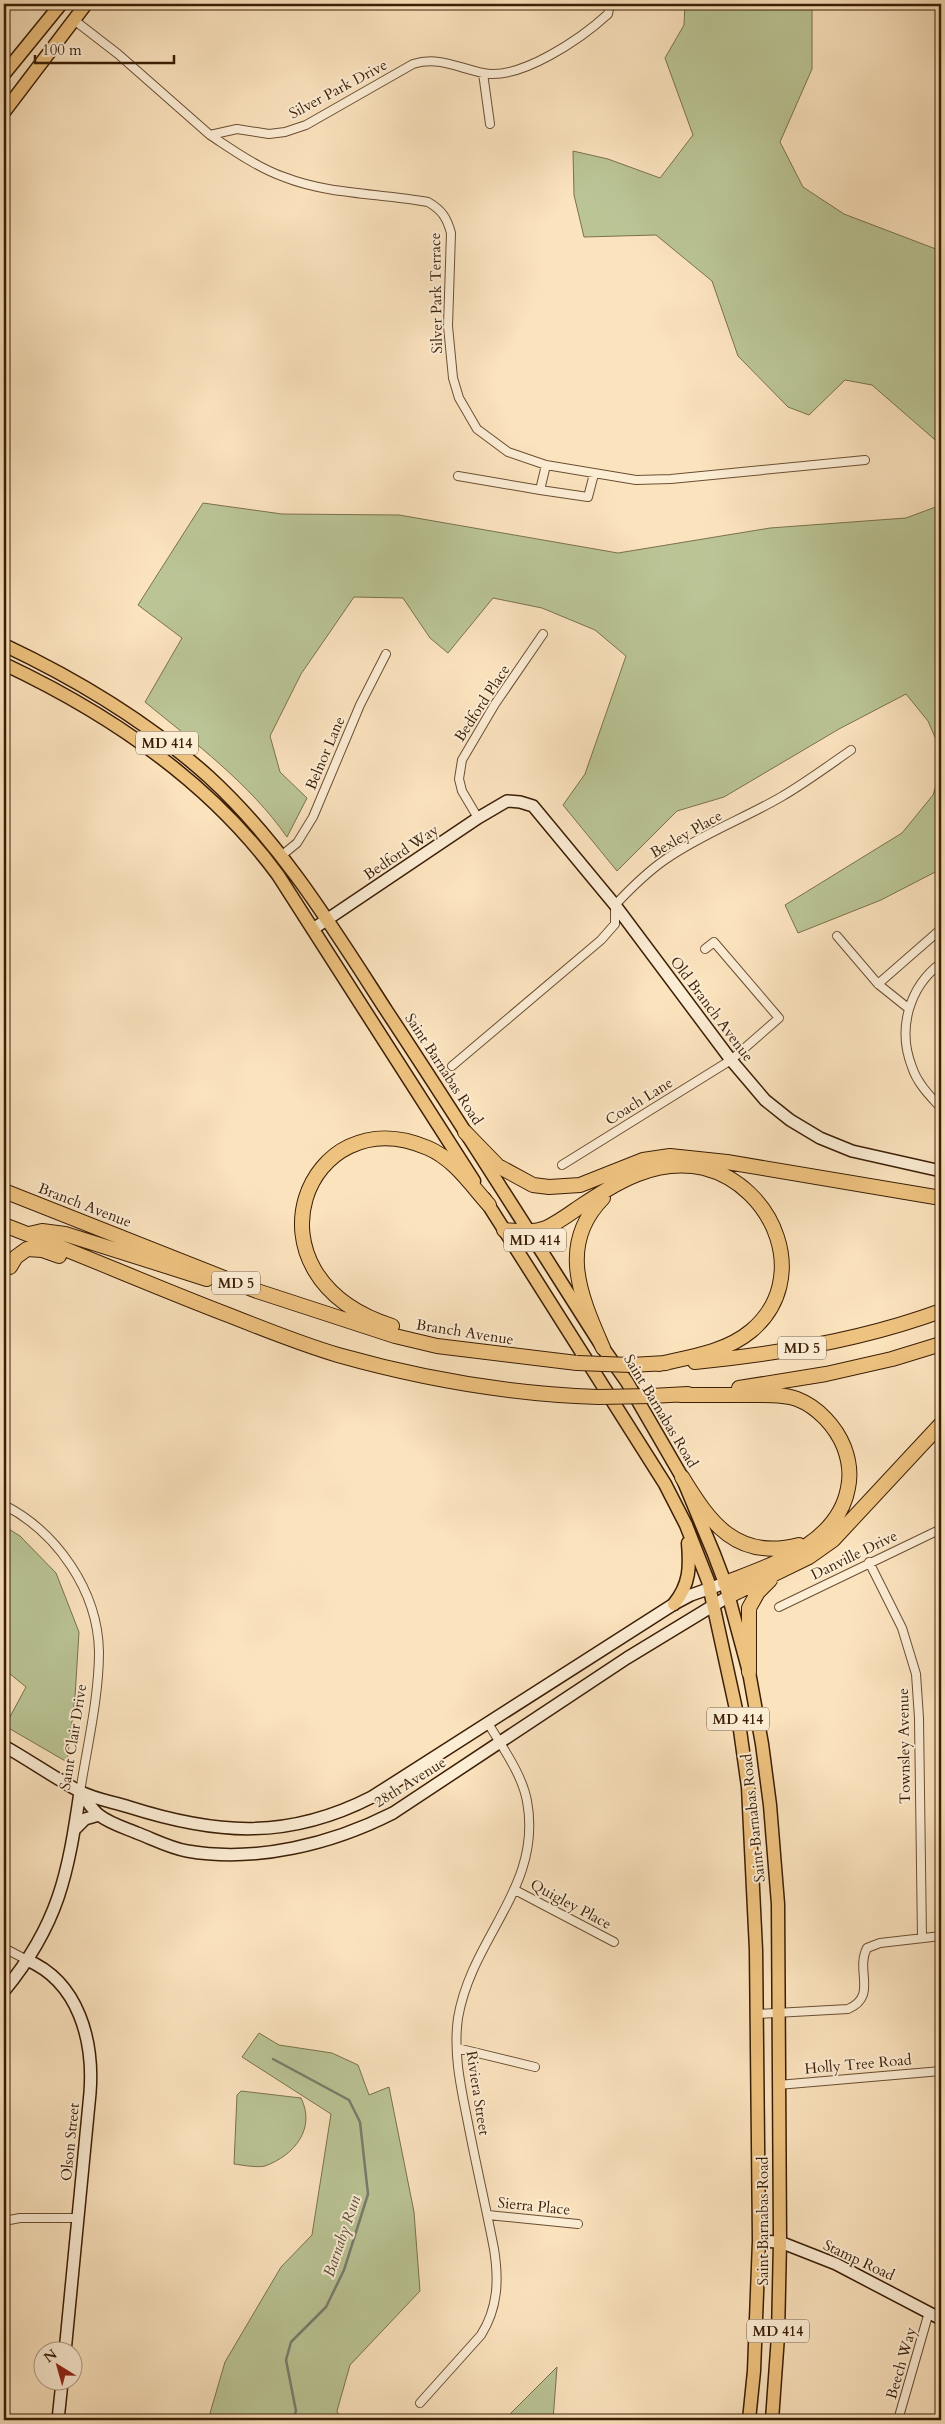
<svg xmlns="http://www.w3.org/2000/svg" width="945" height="2424" font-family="Cardo,serif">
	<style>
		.green { fill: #bac495; stroke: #7a714d }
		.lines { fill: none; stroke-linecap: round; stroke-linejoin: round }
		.stream { stroke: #777d6f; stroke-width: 2.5 }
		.street-casing { stroke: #6b4f33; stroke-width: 10 }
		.secondary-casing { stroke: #3b1e05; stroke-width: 14 }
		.primary-casing { stroke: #3b1e05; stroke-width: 15 }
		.highway-casing { stroke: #3b1e05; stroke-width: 16 }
		.street { stroke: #fcedd5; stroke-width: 8 }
		.secondary { stroke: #fcedd5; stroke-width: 11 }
		.primary { stroke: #eec27f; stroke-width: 12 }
		.highway { stroke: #eec27f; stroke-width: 14 }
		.highway-bridge-casing { stroke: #3b1e05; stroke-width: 16; stroke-linecap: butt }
		.highway-bridge { stroke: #eec27f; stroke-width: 14 }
		.labels { text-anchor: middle; stroke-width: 4; stroke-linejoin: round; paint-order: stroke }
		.shield { fill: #fcedd5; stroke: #755c43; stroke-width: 1 }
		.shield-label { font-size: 14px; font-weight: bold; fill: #3b1e05 }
		.street-label { font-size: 15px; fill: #3b1e05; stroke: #fcedd5 }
		.water-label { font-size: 16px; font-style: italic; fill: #594e3a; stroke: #fcedd5 }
	</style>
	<rect width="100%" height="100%" fill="#fbe3be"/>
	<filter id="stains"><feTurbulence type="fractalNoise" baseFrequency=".004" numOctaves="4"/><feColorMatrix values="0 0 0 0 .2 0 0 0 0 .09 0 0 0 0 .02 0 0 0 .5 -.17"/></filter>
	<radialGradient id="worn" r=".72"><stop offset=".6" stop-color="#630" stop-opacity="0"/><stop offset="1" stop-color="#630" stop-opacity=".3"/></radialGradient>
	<path class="green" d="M685,4H812V69L780,142L803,187L844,214L941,251V445L872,385L845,380L809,415L788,407L738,356L712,281L656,235L584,237L574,195L573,151L608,159L660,178L693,135L665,58L684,25Z
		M203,503L282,514L399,515L618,553L770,528L906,518L941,505V751L928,721L906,694L839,729L724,797L677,811L617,871L563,805L585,774L626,656L595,630L542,608L493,598L448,653L430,638L403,598L354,597L301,674L270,736L280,772L307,798L287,837C250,784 195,743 145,702L182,638L138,605Z
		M941,769V869L881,900L798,933L785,905L902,833L933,795Z
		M4,1526L20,1536L56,1573L79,1632L75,1697L67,1762L5,1726L26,1687L4,1669Z
		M259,2033L279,2045L332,2053L358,2065L369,2095L389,2087L414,2212L420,2291L350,2365L337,2411L341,2420H208L225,2362L281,2267L312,2235L331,2114L242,2057Z
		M241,2091L301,2098C316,2128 295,2155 265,2166C257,2168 242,2165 234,2164L237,2095Z
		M557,2367L553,2420H504Z"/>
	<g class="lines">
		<path class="stream" d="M273,2059L349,2100L360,2122L368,2194L344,2270L326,2307L291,2342L286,2360L296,2411L292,2420"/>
		<g class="street-casing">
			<path id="street" d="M74,20L118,54L210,135L237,129L269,134L285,132L306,125L413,64C439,56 458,68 483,73C520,81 582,38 608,14L610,4
				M483,73L490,124
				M210,135C233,150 258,168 284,177C330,195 380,193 428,202C442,210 447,218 451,233L448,326L453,378L459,398L477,429L508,452L546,465L636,480L671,479L865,460
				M458,476L540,490L546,465
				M540,490L588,497L594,474
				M478,818L462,791L459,779L462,760L495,704L543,634
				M281,856L297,843L313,817L360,705L386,654
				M837,936L878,984L908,1008
				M941,963C909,987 897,1029 912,1067C917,1083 930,1096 941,1108
				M878,984L941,929
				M452,1066L601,940L615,924V905C631,888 647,872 666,859C702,834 743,819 781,797C805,783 828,766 851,750
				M562,1165L731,1060L779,1018L714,942L705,949
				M4,1505C57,1532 98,1591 99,1652C99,1697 87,1747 80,1792
				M869,1562L902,1628L916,1674L919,1718L922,1938
				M779,1607L941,1529
				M515,1890L614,1942
				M4,1948L27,1960
				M756,2014L848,2009C878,1996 855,1971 867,1948L880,1943L941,1936
				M457,2048L535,2067
				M778,2085L941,2071
				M488,2215L578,2224
				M4,2221L20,2218H77
				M420,2403L481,2335C498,2308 499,2280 494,2249C486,2207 476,2165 468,2123C461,2088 453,2053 458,2018C472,1936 543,1887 527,1801C522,1774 502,1747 488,1723
				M898,2420L929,2312"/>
		</g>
		<g class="secondary-casing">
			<path id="secondary" d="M313,929L478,818L507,801L520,802L533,806L615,905L731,1060L765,1100L790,1120L820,1138L852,1151L941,1171
				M4,1746C29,1760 53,1777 79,1791C94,1799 113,1802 129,1807C217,1835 288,1840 372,1797L674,1604L691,1595L725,1583
				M80,1792C86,1799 92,1810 99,1815C109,1823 125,1828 137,1833C153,1839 170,1848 187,1851C256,1863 332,1844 393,1813L627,1658L729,1596
				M75,1829L85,1819L99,1815
				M27,1960C79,1982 94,2041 90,2093L65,2352
				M4,1991C59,1924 68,1874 80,1792
				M759,2241L780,2242L836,2264L941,2319
				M58,2420L62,2382"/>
		</g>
		<g class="primary-casing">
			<path id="primary" d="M4,74L61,4
				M4,112L86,4
				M4,645C78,680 148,722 209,777C282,844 333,928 386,1010C460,1122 531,1235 603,1348L627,1382L682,1477L714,1554L725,1583L749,1672L762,1744L770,1805L778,1904L780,2242L778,2336L772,2420
				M4,664C108,713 209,781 278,875L474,1181
				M484,1198L665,1484L686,1525L708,1581L739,1723L748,1787L756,1950L759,2241L754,2371L749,2420
				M674,1604C690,1584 690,1567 688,1543"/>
		</g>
		<g class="highway-casing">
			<path id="highway" d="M465,1132L498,1166L533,1185L549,1187L580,1185L643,1160L670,1156L727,1162L941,1198
				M4,1191L257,1291L395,1336L437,1346L577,1363
				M603,1198C557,1245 581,1297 603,1348
				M4,1225C80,1254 155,1287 231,1316C266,1330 301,1344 338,1355C423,1379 509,1394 598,1397
				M504,1230C518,1231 533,1233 546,1228C557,1223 568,1215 578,1208C616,1183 655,1157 704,1168C775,1186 812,1280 751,1331C726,1352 690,1357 659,1364
				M29,1234L42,1231L65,1234L207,1279
				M10,1267L16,1257L27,1249L42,1250L59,1256
				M392,1326C235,1276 307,1095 428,1148C454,1159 471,1185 489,1205
				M695,1362C779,1354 862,1340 941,1311
				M631,1365L666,1363
				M739,1388L826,1374L892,1359L941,1344
				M680,1395C704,1395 728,1395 752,1395C766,1395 784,1394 797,1399C818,1407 836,1427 844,1447C849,1460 851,1474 848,1488C838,1544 773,1564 725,1583
				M651,1396L688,1394
				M682,1477C710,1523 737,1561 799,1545
				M729,1596L809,1557L833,1540L941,1424
				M749,1672V1608L758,1592L770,1580"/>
		</g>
		<use href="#street" class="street"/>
		<use href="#secondary" class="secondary"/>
		<use href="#primary" class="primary"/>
		<use href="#highway" class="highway"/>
		<g class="highway-bridge-casing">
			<path id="highway-bridge" d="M577,1363L631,1365
				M598,1397L651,1396"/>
		</g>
		<use href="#highway-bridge" class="highway-bridge"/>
	</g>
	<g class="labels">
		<g class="shield">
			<rect x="136" y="731.5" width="62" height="23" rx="4"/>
			<rect x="504" y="1228.5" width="62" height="23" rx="4"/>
			<rect x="212" y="1271.5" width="48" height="23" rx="4"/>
			<rect x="778" y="1336.5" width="48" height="23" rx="4"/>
			<rect x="707" y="1707.5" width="62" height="23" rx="4"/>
			<rect x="747" y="2319.5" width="62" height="23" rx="4"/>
		</g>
		<g class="shield-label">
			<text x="167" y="748">MD 414</text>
			<text x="535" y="1245">MD 414</text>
			<text x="236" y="1288">MD 5</text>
			<text x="802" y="1353">MD 5</text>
			<text x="738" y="1724">MD 414</text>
			<text x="778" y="2336">MD 414</text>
		</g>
		<g class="street-label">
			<text transform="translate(338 89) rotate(-28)" y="5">Silver Park Drive</text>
			<text transform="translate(436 293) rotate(-91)" y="5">Silver Park Terrace</text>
			<text transform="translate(482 703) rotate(-57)" y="5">Bedford Place</text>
			<text transform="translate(325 753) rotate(-67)" y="5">Belnor Lane</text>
			<text transform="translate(686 834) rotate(-30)" y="5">Bexley Place</text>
			<text transform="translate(401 852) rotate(-34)" y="5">Bedford Way</text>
			<text transform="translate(712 1009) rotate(53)" y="5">Old Branch Avenue</text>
			<text transform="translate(444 1069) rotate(57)" y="5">Saint Barnabas Road</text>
			<text transform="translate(639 1101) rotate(-32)" y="5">Coach Lane</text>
			<text transform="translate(85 1205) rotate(21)" y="5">Branch Avenue</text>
			<text transform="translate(465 1332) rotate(9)" y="5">Branch Avenue</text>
			<text transform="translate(661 1411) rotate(59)" y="5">Saint Barnabas Road</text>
			<text transform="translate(854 1555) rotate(-26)" y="5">Danville Drive</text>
			<text transform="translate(73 1737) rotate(-81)" y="5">Saint Clair Drive</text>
			<text transform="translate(904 1746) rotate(-91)" y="5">Townsley Avenue</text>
			<text transform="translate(410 1782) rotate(-32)" y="5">28th Avenue</text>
			<text transform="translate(753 1818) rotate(-96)" y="5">Saint Barnabas Road</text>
			<text transform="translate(571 1904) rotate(28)" y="5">Quigley Place</text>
			<text transform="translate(858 2064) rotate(-5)" y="5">Holly Tree Road</text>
			<text transform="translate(478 2093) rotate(81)" y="5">Riviera Street</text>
			<text transform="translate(70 2142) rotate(-84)" y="5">Olson Street</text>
			<text transform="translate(534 2206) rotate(6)" y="5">Sierra Place</text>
			<text transform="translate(763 2221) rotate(-90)" y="5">Saint Barnabas Road</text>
			<text transform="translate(859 2260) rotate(25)" y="5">Stamp Road</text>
			<text transform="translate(901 2363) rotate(-74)" y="5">Beech Way</text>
		</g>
		<g class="water-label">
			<text transform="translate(341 2236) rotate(-71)" y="6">Barnaby Run</text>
		</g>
	</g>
	<rect width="945" height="2424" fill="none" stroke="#fbe3be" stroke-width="20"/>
	<rect x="5" y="5" width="935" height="2414" fill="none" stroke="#3b1e05" stroke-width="2.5"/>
	<rect x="10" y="10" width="925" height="2404" fill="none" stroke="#3b1e05"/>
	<g transform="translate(58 2366) rotate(323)"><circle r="24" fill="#fcedd5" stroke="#af9a82"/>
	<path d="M0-4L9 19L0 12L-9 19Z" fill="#8f2418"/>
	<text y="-8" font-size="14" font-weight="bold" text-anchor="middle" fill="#3b1e05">N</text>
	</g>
	<path d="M35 55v8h139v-8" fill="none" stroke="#3b1e05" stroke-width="2.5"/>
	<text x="42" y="55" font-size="15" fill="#3b1e05" stroke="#fcedd5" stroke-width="4" paint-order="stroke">100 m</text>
	<rect width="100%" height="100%" filter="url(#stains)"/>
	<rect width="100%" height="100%" fill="url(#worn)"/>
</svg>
